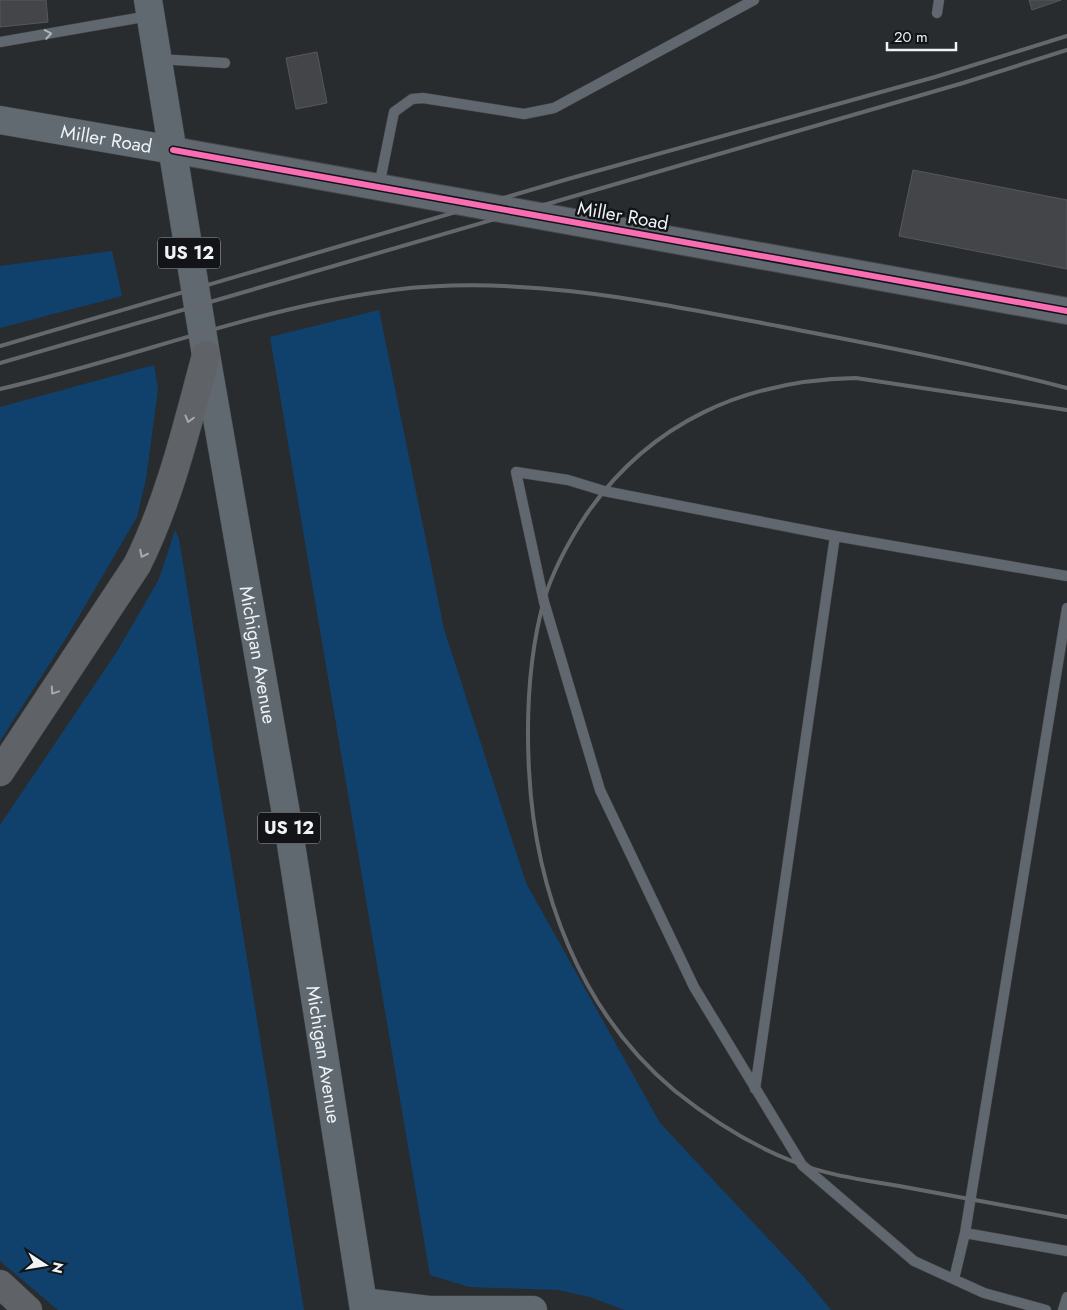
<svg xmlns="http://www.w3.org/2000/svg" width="1067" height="1310" font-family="Jost,sans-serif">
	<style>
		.green { fill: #10416c }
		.building { fill: #434548; stroke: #56585a }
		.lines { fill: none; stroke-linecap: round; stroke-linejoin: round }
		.service-casing { stroke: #46484a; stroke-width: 11 }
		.tertiary-casing { stroke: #46484a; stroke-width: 28 }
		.secondary-casing { stroke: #46484a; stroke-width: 29 }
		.primary-casing { stroke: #46484a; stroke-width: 29 }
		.motorway-casing { stroke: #46484a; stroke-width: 29 }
		.service { stroke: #60676e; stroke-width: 10 }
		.tertiary { stroke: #60676e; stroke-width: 26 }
		.secondary { stroke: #616971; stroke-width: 28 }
		.primary { stroke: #606870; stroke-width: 28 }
		.motorway { stroke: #5f6368; stroke-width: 28 }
		.rail { stroke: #64686d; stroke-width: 4 }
		.cycleway-casing { stroke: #121417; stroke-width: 9 }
		.cycleway { stroke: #f96db3; stroke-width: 6 }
		.oneway { stroke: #afb4b9 }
		.oneway2 { stroke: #a7abaf }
		.labels { text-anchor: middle; stroke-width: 5; stroke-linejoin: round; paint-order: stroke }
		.shield { fill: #121417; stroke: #adb0b3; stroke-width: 1 }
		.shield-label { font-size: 18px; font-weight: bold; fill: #eff3f6 }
		.street-label { font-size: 19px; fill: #eff3f6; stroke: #121417 }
	</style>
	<rect width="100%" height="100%" fill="#292c2f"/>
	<path class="green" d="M112,251L122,296L0,328V266Z
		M379,310L444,629L526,883L660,1123L804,1277L831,1310H624L590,1297L558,1290L469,1287L430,1275L270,337Z
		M154,365L158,389L146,479L137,517L68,635L0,741V407Z
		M175,530L179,539L304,1310H58L0,1261V825L118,650L159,579Z"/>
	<path class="building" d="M0,0H46L48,22L0,27Z
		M1029,0H1061L1032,10Z
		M317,52L327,103L296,109L286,58Z
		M913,170L1067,200V269L899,236Z"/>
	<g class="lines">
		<g class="service-casing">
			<path id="service" d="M937,13L939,0
				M0,42L149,16
				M158,59L225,63
				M379,186L394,112L412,99L423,98L524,114L554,108L754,0
				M755,1089L835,536
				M965,1233L1067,1251
				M954,1279L965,1233L1067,608
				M1046,1310L984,1293L914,1261L802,1165L694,987L600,790L544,602L516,472L568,480L604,491L835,536L1067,576
				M1063,1310L1067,1297"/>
		</g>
		<g class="tertiary-casing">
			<path id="tertiary" d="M173,150L1067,311"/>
		</g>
		<g class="secondary-casing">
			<g id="secondary">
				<path id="s1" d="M0,120L173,150"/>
			</g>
		</g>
		<g class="primary-casing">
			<g id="primary">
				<path id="s2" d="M148,0L206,355L288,825L364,1310"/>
				<path d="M363,1302L429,1310H533"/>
			</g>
		</g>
		<g class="motorway-casing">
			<path id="motorway" d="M0,772L137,565C170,499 187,426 206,355
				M0,1284L28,1310"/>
		</g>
		<use href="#service" class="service"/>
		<use href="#tertiary" class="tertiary"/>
		<use href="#secondary" class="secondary"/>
		<use href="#primary" class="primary"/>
		<use href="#motorway" class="motorway"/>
		<path class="rail" d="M0,346L568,179L935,77L1067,36
			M0,363L963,83L1067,50
			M0,389C131,359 259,307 393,290C522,274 651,302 778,326C875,345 972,363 1067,388
			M1067,410L856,378C745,380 650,422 586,515C569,541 553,570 544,600C529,655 526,713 529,770C535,891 580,1012 675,1091C710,1119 751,1145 792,1161C825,1175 864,1180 899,1186C955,1196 1011,1207 1067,1217"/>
		<g class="cycleway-casing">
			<path id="cycleway" d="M173,150L1067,311"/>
		</g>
		<use href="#cycleway" class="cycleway"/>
	</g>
	<defs><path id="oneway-chevron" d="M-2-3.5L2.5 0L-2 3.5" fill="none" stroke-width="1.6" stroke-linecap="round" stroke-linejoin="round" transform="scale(1.25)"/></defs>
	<use class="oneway" href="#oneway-chevron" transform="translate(48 34) rotate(-10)"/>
	<g class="oneway2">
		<use href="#oneway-chevron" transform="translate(189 419) rotate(105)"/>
		<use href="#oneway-chevron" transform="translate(143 554) rotate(117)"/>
		<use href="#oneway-chevron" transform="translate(54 691) rotate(124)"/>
	</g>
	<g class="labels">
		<g class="shield">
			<rect x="158" y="237.5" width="62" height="31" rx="4"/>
			<rect x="258" y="812.5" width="62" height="31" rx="4"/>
		</g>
		<g class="shield-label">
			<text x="189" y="259">US 12</text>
			<text x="289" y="834">US 12</text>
		</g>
		<g class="street-label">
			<text dy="7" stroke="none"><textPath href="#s1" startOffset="108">Miller Road</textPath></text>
			<text transform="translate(623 215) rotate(10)" y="7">Miller Road</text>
			<text dy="7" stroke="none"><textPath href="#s2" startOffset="664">Michigan Avenue</textPath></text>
			<text dy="7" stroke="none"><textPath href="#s2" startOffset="1069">Michigan Avenue</textPath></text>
		</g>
	</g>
	<g transform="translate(45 1265) rotate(102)" stroke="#121417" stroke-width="4" paint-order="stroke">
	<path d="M0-4L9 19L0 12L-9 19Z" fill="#eff3f6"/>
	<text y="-8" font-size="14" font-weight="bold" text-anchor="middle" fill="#eff3f6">N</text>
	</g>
	<path d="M887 42v8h69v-8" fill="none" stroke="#eff3f6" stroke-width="2.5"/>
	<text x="894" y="42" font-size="15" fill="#eff3f6" stroke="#121417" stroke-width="4" paint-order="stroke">20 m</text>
</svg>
